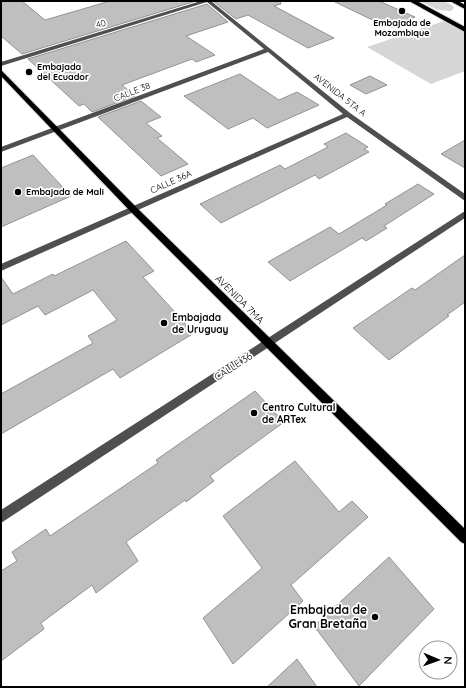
<svg xmlns="http://www.w3.org/2000/svg" width="466" height="688" font-family="Quicksand,sans-serif">
	<style>
		.green { fill: #d6d6d6 }
		.building { fill: #bfbfbf; stroke: #939393 }
		.lines { fill: none; stroke-linecap: round; stroke-linejoin: round }
		.major-casing { stroke: #dbdbdb; stroke-width: 2 }
		.highway-casing { stroke: #dbdbdb; stroke-width: 2 }
		.minor { fill: #4f4f4f; fill-rule: evenodd }
		.major { fill: #000; fill-rule: evenodd }
		.highway { fill: #000; fill-rule: evenodd }
		.poi-dot { fill: #000; stroke: #fff; stroke-width: 1.5 }
		.labels { text-anchor: middle; stroke-width: 3.5; stroke-linejoin: round; paint-order: stroke }
		.far-poi-label { font-size: 9px; font-weight: bold; fill: #000; stroke: #fff; text-anchor: start }
		.far-street-label { font-size: 9px; fill: #000; stroke: #fff }
		.street-label { font-size: 10px; fill: #000; stroke: #fff }
		.poi-label { font-size: 10px; font-weight: bold; fill: #000; stroke: #fff; text-anchor: start }
		.near-poi-label { font-size: 12px; font-weight: bold; fill: #000; stroke: #fff; text-anchor: end }
	</style>
	<rect width="100%" height="100%" fill="#fff"/>
	<path class="green" d="M420,1H444L453,6L454,8L451,11L438,10Z
		M447,20L465,30V71L431,84L367,47Z"/>
	<path class="building" d="M1,1H22L45,20L110,1H196L22,54L1,36Z
		M213,1H280L281,4L274,6L334,38L308,48L248,15L236,19Z
		M333,1H379L415,17L392,27L386,24L383,25Z
		M207,4L228,22L186,36L215,55L196,62L192,59L122,85L135,96L92,112L84,104L79,106L28,59Z
		M240,74L279,100L297,92L319,105L267,128L253,118L228,129L184,96Z
		M370,76L387,85L366,94L350,85Z
		M141,101L161,117L146,123L162,136L157,138L188,164L161,176L98,117Z
		M346,133L368,147L364,149L369,152L319,179L315,175L221,223L200,204L280,165L285,169L328,147L324,144Z
		M465,140V168L441,154Z
		M33,155L71,196L1,227V168Z
		M418,184L434,194L384,226L387,228L366,241L362,238L290,281L268,262L330,227L339,234L387,205L385,204Z
		M126,241L154,271L143,277L194,333L120,378L113,369L1,434V394L93,343L88,336L117,320L93,290L45,315L38,306L1,325V277L13,294L53,274L54,276Z
		M465,255V302L447,315L449,316L389,360L353,328L412,288L415,290Z
		M255,391L284,422L210,476L214,481L186,502L185,500L126,542L138,561L96,593L92,585L41,623L44,629L1,661V571L17,561L12,552L46,529L50,536L158,463L156,460Z
		M295,461L339,512L352,501L368,517L291,585L303,601L233,664L203,618L262,568L223,516Z
		M389,557L434,609L359,686L314,626Z
		M297,659L317,687H267Z"/>
	<g class="lines">
		<g class="major-casing">
			<path id="major" d="M1,70L137,208L465,529V544L461,542L131,212L1,76Z"/>
		</g>
		<g class="highway-casing">
			<path id="highway" d="M409,1H417L465,27V32Z
				M450,1H458L465,5V9Z"/>
		</g>
		<path class="minor" d="M201,1H211L350,113L465,194V201L347,117L1,271V264L343,114L268,52L1,152V147L264,49L207,2L1,66V62Z
			M465,211V218L1,523V510Z"/>
		<use href="#major" class="major"/>
		<use href="#highway" class="highway"/>
	</g>
	<g class="poi-dot">
		<circle cx="402" cy="11" r="4"/>
		<circle cx="29" cy="72" r="4"/>
		<circle cx="18" cy="192" r="4"/>
		<circle cx="164" cy="323" r="4"/>
		<circle cx="254" cy="413" r="4"/>
		<circle cx="375" cy="617" r="4"/>
	</g>
	<g class="labels">
		<g class="far-poi-label">
			<text x="402" y="26" text-anchor="middle">Embajada de<tspan x="402" dy="10">Mozambique</tspan></text>
			<text x="37" y="70">Embajada<tspan x="37" dy="10">del Ecuador</tspan></text>
			<text x="26" y="195">Embajada de Mali</text>
		</g>
		<g class="far-street-label">
			<text transform="translate(101 24) rotate(-17)" y="3">40</text>
			<text transform="translate(132 92) rotate(-21)" y="3">CALLE 38</text>
			<text transform="translate(340 95) rotate(38)" y="3">AVENIDA 5TA A</text>
			<text transform="translate(171 182) rotate(-24)" y="3">CALLE 36A</text>
		</g>
		<g class="street-label">
			<text transform="translate(240 299) rotate(45)" y="4">AVENIDA 7MA</text>
			<text transform="translate(233 366) rotate(-33)" y="4">CALLE 36</text>
		</g>
		<g class="poi-label">
			<text x="172" y="321">Embajada<tspan x="172" dy="12">de Uruguay</tspan></text>
			<text x="262" y="411">Centro Cultural<tspan x="262" dy="12">de ARTex</tspan></text>
		</g>
		<g class="near-poi-label">
			<text x="367" y="614">Embajada de<tspan x="367" dy="14">Gran Bretaña</tspan></text>
		</g>
	</g>
	<rect width="466" height="688" fill="none" stroke="#000000" stroke-width="4"/>
	<g transform="translate(438 660) rotate(92)"><circle r="19" fill="#ffffff" stroke="#999999"/>
	<path d="M0-3L7 15L0 10L-7 15Z" fill="#000000"/>
	<text y="-6" font-size="11" font-weight="bold" text-anchor="middle" fill="#000000">N</text>
	</g>
</svg>
